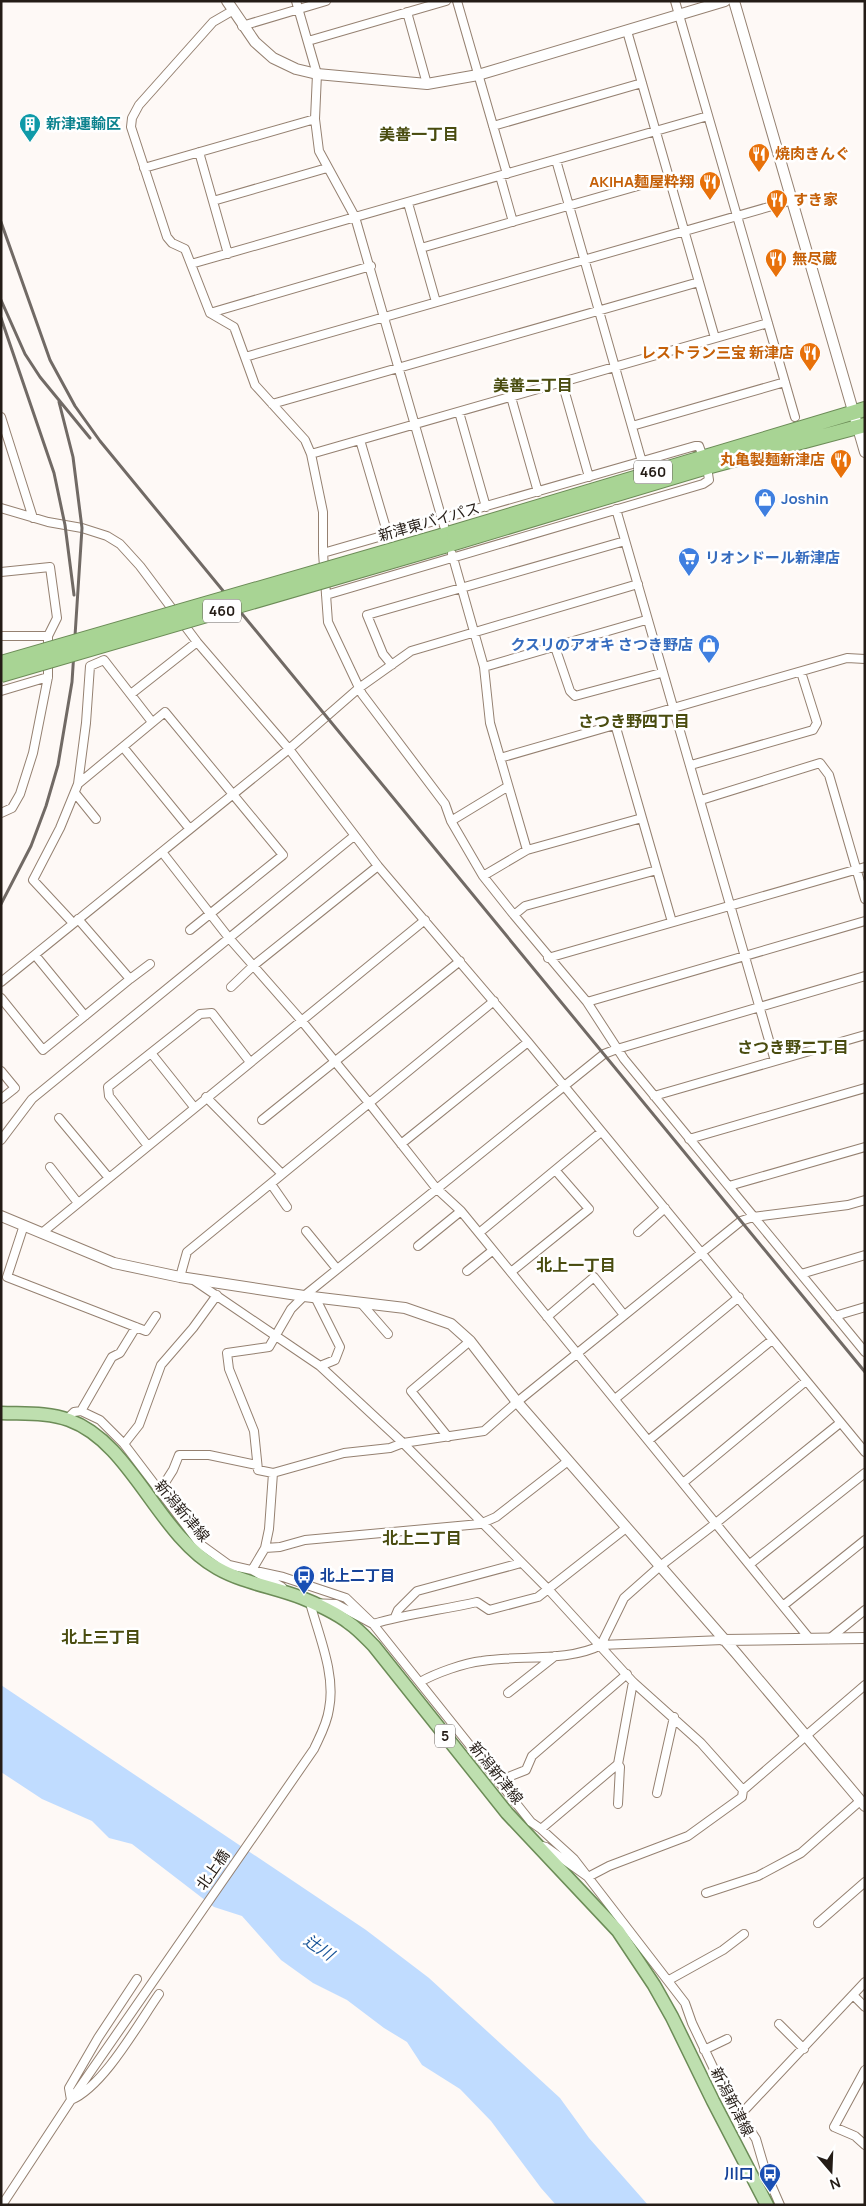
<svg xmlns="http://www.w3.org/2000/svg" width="866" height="2206" font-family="Manrope,'Noto Sans JP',sans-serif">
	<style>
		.water { fill: #c0dcff }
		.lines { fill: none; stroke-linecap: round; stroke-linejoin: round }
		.minor-casing { stroke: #958171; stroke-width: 10 }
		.tertiary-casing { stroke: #958171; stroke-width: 12 }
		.primary-casing { stroke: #6c8c57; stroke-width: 15 }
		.trunk-casing { stroke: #6c8c57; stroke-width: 16 }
		.minor { stroke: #fff; stroke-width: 8 }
		.tertiary { stroke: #fff; stroke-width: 10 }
		.primary { stroke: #bedfaf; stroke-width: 12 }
		.trunk { stroke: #a8d494; stroke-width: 14 }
		.rail { stroke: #716a65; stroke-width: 3 }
		.trunk-bridge-casing { stroke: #6c8c57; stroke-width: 16; stroke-linecap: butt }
		.trunk-bridge { stroke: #a8d494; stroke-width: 14 }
		.labels { text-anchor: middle; stroke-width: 5; stroke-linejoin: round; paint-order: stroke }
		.shield { fill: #fff; stroke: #66605c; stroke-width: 1 }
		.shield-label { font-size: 14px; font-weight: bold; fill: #241c16 }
		.culture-label { font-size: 15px; font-weight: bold; fill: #0d838f; stroke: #fff; text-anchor: start }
		.food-label { font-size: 15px; font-weight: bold; fill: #c56008; stroke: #fff; text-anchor: start }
		.shop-label { font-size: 15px; font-weight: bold; fill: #366cbe; stroke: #fff; text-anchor: start }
		.street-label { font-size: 15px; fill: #241c16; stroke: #fff }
		.transit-label { font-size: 15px; font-weight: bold; fill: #164399; stroke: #fff; text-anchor: start }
		.neighbourhood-label { font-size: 16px; font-weight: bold; fill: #494c0f; stroke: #fff }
		.water-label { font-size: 16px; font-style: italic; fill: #175498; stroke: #fff }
	</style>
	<rect width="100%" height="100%" fill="#fef9f6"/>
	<path class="water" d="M1,1685L366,1930L429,1978L560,2098L589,2138L648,2205H556L541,2188L491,2121L460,2089L422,2065L407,2042L384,2028L347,2000L313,1983L281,1960L242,1916L214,1907L132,1844L109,1838L92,1821L42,1799L1,1772Z"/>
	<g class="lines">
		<g class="minor-casing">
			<path id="minor" d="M296,1L317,74L315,119L319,151L355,217L444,526
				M457,1L507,174
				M675,1L795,417
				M232,11L213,22L139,105L132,118L131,127L167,237L172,243L185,249L210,313L234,327L255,385L305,440L311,454L323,512V553L328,622L362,694L445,804L451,821L483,876L527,850L642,818L615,724
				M407,12L427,84
				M242,26L326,1
				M627,31L715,338
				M308,41L446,1
				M493,126L642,83
				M199,152L228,254
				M556,160L642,462
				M144,168L315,119
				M500,176L513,222
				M213,201L327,168
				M408,203L436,302
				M421,248L669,177
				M191,264L708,116
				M210,313L371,266
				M245,357L793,200
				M562,382L589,477
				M511,397L538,492
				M272,404L699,282
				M459,412L486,507
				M1,417L33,518
				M632,426L785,382
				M360,440L388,535
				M311,454L768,323
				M1,508L48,522L82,528L107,536L120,544L140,566L197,642L289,749L378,866L528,1042L865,1452
				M616,509L775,1061
				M323,553L695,446H699L703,457
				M452,554L484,667L490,723L527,850
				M1,572L50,567L57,618L48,636
				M326,595L703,484L709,480L707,467
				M1,636H48V677L33,753L20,794L12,808L1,813
				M555,647L570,691L575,696L661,673
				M392,665L383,654L367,615L625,541
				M484,667L646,620
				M1,691L48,677
				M131,694L197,642
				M123,747L189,828
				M500,758L847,658L865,659
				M691,765L813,730L817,723L801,672
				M78,784L86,723L90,666L104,660L152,722
				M75,793L96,819
				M701,800L820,763L829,775L865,899
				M642,818L672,922
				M451,821L507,787
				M162,852L229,938L301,1020L369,1103L436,1188L461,1211L479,1233L809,1638
				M657,870L525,906L514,915L587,1002L624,1059L865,1352
				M483,876L514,915
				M73,923L33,880L60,828L78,784L165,712L283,855L190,930
				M35,955L85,1016
				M548,958L865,867
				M865,976L617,1049L604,1054L304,1296L291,1309L269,1347L227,1353L229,1369L254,1431L258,1470L273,1473L344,1453L390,1448L403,1443L484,1431L517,1402L741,1221L753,1217L848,1205L865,1200
				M130,979L150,964
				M1,982L289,749L359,688L411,651L638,584
				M231,987L253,966L378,866
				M1,998L43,1050L130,979L78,919
				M587,1002L865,921
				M151,1053L194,1107
				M1,1071L15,1088L1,1099
				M654,1096L865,1035
				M206,1097L282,1174
				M59,1118L109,1178
				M262,1120L460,961
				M689,1139L865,1088
				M1,1140L32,1099L354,836
				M401,1144L528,1042
				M148,1146L109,1096L108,1087L200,1014L212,1013L250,1062
				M50,1167L78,1203
				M271,1184L287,1207
				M729,1186L865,1147
				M24,1225L7,1277L146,1331L156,1316
				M306,1231L337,1269
				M43,1232L425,920
				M638,1232L665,1208
				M479,1233L601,1132
				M418,1246L461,1211
				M467,1271L492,1251
				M511,1272L589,1209L556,1171
				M801,1274L865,1255
				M180,1277L187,1252L494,1001
				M195,1281L320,1366L403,1443L548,1589L633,1682L701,1743L743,1790
				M315,1297L340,1347L335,1360L320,1366
				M361,1303L388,1334
				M835,1316L865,1307
				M547,1317L594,1277L624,1315
				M615,1399L739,1297
				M81,1411L112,1357L120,1353L136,1327
				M67,1419L74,1412L81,1411L100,1420L124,1444L200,1544L229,1565L283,1577L346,1598L373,1624L531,1822L541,1829L574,1859L685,2003L692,2023L723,2088L756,2139L766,2173L780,2205
				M448,1437L411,1391L470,1341
				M649,1440L772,1340
				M124,1444L139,1425L161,1365L193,1328L217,1295
				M273,1473L269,1529L265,1548L252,1570L282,1587
				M683,1483L806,1381
				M159,1492L173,1470L179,1455H209L257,1465
				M265,1548L280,1547L305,1540L480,1524L496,1517L568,1461
				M750,1564L865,1473
				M784,1605L865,1540
				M395,1617L398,1610L417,1591L521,1563
				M829,1639L865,1610
				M601,1645L624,1598L659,1567L716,1523L840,1423
				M420,1682C436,1673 464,1663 482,1661C518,1655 569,1662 601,1645L723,1640
				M508,1693L555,1656
				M618,1764L620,1767L618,1804
				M498,1781L526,1770L532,1756L627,1674
				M657,1793L674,1717
				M541,1829L618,1764L633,1682
				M542,1846L546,1847L588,1877L609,1866L688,1836L742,1797L743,1790L865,1685
				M706,1893L758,1876L801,1853L860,1801
				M818,1923L865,1882
				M137,1979L98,2038L69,2088L71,2100C104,2086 138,2024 159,1994
				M669,1980L723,1950L744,1934
				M853,1995L865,2007
				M779,2024L804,2049
				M704,2050L727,2039
				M865,2070L834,2127L855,2136L865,2145
				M741,2114L865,1982
				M2,2205L71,2100L314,1749C320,1736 327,1724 329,1709C336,1675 319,1636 310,1603L336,1604L373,1624C407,1614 442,1610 477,1602L489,1610L538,1597L626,1528"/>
		</g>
		<g class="tertiary-casing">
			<path id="tertiary" d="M227,1L255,42L273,58L296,69L317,74L427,84L478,75L725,1
				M734,1L865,452
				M1,1216L114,1263L180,1277L304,1296L405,1308L451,1324L470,1341L517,1402L736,1653L865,1806
				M723,1640L865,1638"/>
		</g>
		<g class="primary-casing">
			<path id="primary" d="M1,1413C23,1414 48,1412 69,1420C132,1443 157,1534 217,1568C243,1583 274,1587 302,1598C315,1603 338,1614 349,1623C358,1629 366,1638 374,1646L507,1813L618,1931L654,1985L672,2017L713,2101L767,2205"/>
		</g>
		<g class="trunk-casing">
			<path id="trunk" d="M441,536L865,409
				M444,546L707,467L865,425"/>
		</g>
		<use href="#minor" class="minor"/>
		<use href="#tertiary" class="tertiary"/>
		<use href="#primary" class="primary"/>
		<use href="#trunk" class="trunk"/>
		<path class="rail" d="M1,222L50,360L75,406L100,441L865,1372
			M1,300L25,354L40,377L90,438
			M1,318L54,473L65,525L74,595
			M1,904L31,846L46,806L58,765L72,682L82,528L73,457L59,402"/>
		<g class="trunk-bridge-casing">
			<path id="trunk-bridge" d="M1,663L441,536
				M1,675L444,546"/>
		</g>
		<use href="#trunk-bridge" class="trunk-bridge"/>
	</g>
	<defs>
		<g id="building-pin" transform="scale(1.125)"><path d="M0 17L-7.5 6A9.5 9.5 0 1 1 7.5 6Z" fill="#0f9aa8" stroke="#fff"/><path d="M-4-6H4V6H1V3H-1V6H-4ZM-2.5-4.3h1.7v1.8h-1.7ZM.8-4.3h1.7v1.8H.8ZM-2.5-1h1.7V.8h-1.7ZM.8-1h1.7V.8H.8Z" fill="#fff"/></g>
		<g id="restaurant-pin" transform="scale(1.125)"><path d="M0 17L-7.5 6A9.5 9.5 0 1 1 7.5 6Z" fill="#e8710a" stroke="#fff"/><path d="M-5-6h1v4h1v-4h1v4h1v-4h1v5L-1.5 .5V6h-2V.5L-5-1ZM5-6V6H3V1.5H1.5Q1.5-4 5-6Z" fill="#fff"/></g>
		<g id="shop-pin" transform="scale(1.125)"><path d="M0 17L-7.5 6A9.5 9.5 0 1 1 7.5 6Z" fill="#3f7fe0" stroke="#fff"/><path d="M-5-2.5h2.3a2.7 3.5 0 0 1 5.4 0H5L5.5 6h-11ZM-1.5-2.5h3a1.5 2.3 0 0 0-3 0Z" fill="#fff"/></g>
		<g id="supermarket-pin" transform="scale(1.125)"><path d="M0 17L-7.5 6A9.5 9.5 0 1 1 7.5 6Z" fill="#3f7fe0" stroke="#fff"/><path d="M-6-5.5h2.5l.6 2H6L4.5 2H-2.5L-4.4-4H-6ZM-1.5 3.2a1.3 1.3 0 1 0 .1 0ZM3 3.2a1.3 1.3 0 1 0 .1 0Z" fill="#fff"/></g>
		<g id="bus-pin" transform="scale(1.125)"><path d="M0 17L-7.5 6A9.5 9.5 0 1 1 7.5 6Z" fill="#1a4fb4" stroke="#fff"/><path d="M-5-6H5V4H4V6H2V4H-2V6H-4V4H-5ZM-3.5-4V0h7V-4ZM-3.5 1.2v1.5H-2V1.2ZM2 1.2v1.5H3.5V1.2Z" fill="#fff"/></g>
	</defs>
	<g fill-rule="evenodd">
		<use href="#building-pin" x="30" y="124"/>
		<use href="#restaurant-pin" x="759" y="154"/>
		<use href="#restaurant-pin" x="710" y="182"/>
		<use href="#restaurant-pin" x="777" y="200"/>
		<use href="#restaurant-pin" x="776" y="259"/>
		<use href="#restaurant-pin" x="810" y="353"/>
		<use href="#restaurant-pin" x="841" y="460"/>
		<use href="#shop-pin" x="765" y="499"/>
		<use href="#supermarket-pin" x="689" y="558"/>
		<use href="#shop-pin" x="709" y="645"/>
		<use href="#bus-pin" x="304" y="1576"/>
		<use href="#bus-pin" x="770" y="2174"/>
	</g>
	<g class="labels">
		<g class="shield">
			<rect x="634" y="460.5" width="38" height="23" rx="4"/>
			<rect x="203" y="599.5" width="38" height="23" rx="4"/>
			<rect x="435" y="1724.5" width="20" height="23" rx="4"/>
		</g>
		<g class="shield-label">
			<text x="653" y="477">460</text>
			<text x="222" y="616">460</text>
			<text x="445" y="1741">5</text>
		</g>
		<g class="culture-label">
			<text x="46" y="129">新津運輸区</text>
		</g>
		<g class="food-label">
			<text x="775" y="159">焼肉きんぐ</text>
			<text x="694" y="187" text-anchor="end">AKIHA麺屋粋翔</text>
			<text x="793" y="205">すき家</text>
			<text x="792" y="264">無尽蔵</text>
			<text x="794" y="358" text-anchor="end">レストラン三宝 新津店</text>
			<text x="825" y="465" text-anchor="end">丸亀製麺新津店</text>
		</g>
		<g class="shop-label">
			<text x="781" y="504">Joshin</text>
			<text x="705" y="563">リオンドール新津店</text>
			<text x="693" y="650" text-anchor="end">クスリのアオキ さつき野店</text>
		</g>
		<g class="street-label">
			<text transform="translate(429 522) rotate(-16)" y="5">新津東バイパス</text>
			<text transform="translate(182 1511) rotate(50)" y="5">新潟新津線</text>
			<text transform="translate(496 1773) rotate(51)" y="5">新潟新津線</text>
			<text transform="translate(213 1870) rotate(-55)" y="5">北上橋</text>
			<text transform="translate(732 2102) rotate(63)" y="5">新潟新津線</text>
		</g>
		<g class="transit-label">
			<text x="320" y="1581">北上二丁目</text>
			<text x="754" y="2179" text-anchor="end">川口</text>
		</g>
		<g class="neighbourhood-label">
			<text x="419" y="140">美善一丁目</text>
			<text x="533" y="391">美善二丁目</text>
			<text x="634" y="727">さつき野四丁目</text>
			<text x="793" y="1053">さつき野二丁目</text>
			<text x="576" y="1271">北上一丁目</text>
			<text x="422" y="1544">北上二丁目</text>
			<text x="101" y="1643">北上三丁目</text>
		</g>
		<g class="water-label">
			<text transform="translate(319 1947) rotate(34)" y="6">辻川</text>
		</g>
	</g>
	<rect width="866" height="2206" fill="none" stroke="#241c16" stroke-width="5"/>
	<g transform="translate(831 2171) rotate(161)" stroke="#ffffff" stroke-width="4" paint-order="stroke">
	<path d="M0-4L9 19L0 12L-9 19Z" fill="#241c16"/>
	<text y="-8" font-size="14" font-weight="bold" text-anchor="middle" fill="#241c16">N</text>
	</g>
</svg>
